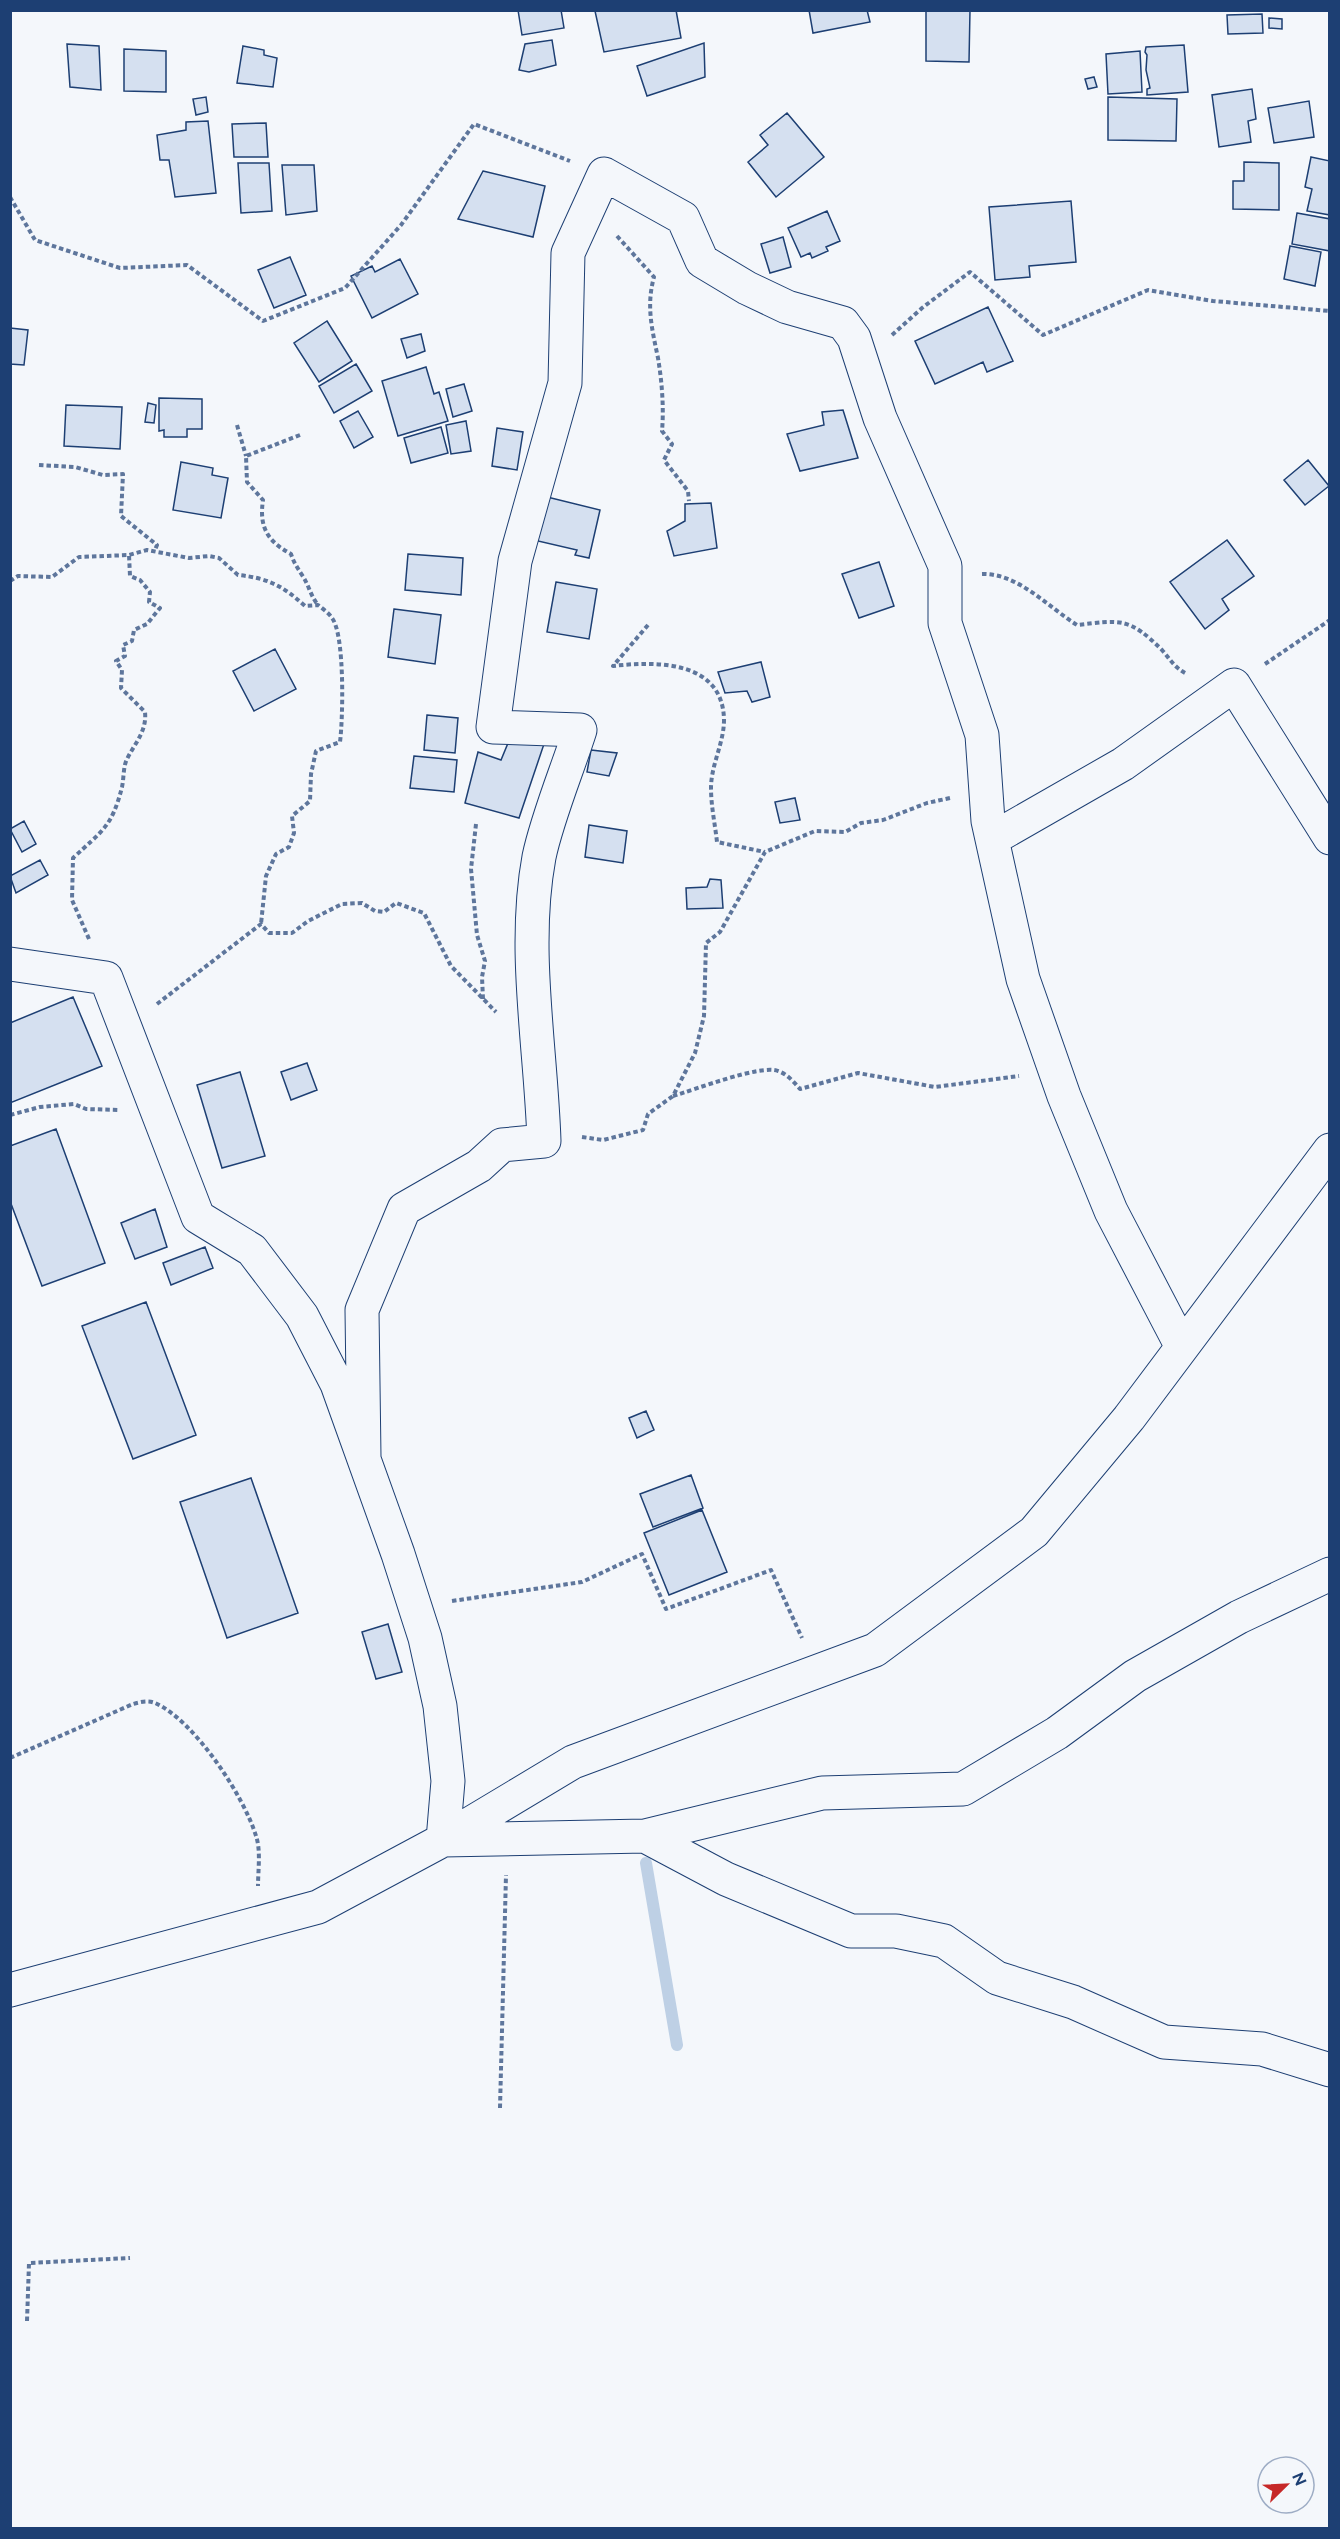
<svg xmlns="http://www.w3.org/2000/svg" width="1340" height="2539" font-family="Raleway,sans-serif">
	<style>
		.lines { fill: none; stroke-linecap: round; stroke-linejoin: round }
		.stream { stroke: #bed0e5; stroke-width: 12 }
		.building { fill: #d5e0f0; stroke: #1d3f73; stroke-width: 1.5 }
		.street-casing { stroke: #1d3f73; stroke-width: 35 }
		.path { stroke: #5e769c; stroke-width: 4; stroke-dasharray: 4.5 3; stroke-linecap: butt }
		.street { stroke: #f4f7fb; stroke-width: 33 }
	</style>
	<rect width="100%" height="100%" fill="#f4f7fb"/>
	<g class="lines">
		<path class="stream" d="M646,1863L677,2045"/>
	</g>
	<path class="building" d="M518,10H561L564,28L522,35Z
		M676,10L681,38L604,52L595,11Z
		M809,10H867L870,22L813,33Z
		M926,10H970L969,62L926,61Z
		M1262,14L1263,33L1228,34L1227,15Z
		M1269,18L1282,19V29L1269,28Z
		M552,40L556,65L529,72L519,70L525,44Z
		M704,43L705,77L647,96L637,66Z
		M67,44L99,46L101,90L70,87Z
		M1184,45L1188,92L1147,95V89L1150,88L1146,70L1147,55L1145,52L1146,47Z
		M243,46L264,50V55L277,58L273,87L237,83Z
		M124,49L166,51V92L124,91Z
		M1140,51L1142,92L1108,94L1106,54Z
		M1094,77L1097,87L1088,89L1085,79Z
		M1252,89L1256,119L1248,121L1251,142L1219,147L1212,95Z
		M206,97L208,112L196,115L193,99Z
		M1108,97L1177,99L1176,141L1108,140Z
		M1309,101L1314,137L1274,143L1268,108Z
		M787,113L824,157L776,197L748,162L768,145L760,135Z
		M208,121L216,193L175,197L169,160H160L157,135L186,130V122Z
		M266,123L268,157H234L232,124Z
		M1311,157L1330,161V215L1307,211L1312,189L1305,187Z
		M1244,162L1279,163V210L1233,209V181H1244Z
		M238,163H269L272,211L241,213Z
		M282,165H314L317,211L286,215Z
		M483,171L545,186L533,237L458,219Z
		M1071,201L1076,262L1029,266L1030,277L995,280L989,207Z
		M827,211L840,241L826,247L828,251L812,258L810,253L801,257L788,228Z
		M1297,213L1330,219V251L1292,244Z
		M783,237L791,267L770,273L761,244Z
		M1290,246L1321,252L1315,286L1284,279Z
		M290,257L306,295L274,308L258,270Z
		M400,259L418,294L372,318L351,276L372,266L375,272Z
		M988,307L1013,361L987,372L983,362L935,384L915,341Z
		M327,321L352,361L319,382L294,343Z
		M10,328L28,330L24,365L10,364Z
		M421,334L425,351L407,358L401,339Z
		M356,364L372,391L334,413L319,386Z
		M426,367L434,394L439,392L448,421L398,436L382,381Z
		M464,384L472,411L453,417L446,389Z
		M159,398L202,399V429H187V437H164V430L159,431Z
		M148,403L156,405L154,423L145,422Z
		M66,405L122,407L120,449L64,446Z
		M843,410L858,458L800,471L787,434L824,425L822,412Z
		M358,411L373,437L354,448L340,421Z
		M466,421L471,451L451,454L446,425Z
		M441,427L448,453L411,463L404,438Z
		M497,428L523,432L517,470L492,466Z
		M1308,460L1329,486L1305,505L1284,480Z
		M181,462L213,468L212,475L228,478L221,518L173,510Z
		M535,494L600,510L589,558L575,555L577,550L525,538Z
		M711,503L717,548L674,556L667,531L685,521V504Z
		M1227,540L1254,576L1222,599L1229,610L1205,629L1170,582Z
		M408,554L463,558L461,595L405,590Z
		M879,562L894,606L859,618L842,574Z
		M556,582L597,589L589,639L547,632Z
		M394,609L441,615L435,664L388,657Z
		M275,649L296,689L254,711L233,671Z
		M761,662L770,697L752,702L747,691L725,693L718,672Z
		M427,715L458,718L455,753L424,750Z
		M513,731L544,744L519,818L465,803L478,752L501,760Z
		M591,750L617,753L609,776L587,772Z
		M414,756L457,760L454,792L410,788Z
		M795,798L800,820L780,823L775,802Z
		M24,821L36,844L22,852L10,829Z
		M589,825L627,831L623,863L585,857Z
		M40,860L48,875L16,893L10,876Z
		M710,879L721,880L723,908L687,909L686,888L707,887Z
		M73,997L102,1066L10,1103V1023Z
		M307,1063L317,1090L291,1100L281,1072Z
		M240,1072L265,1156L222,1168L197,1085Z
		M56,1129L105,1263L42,1286L10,1201V1146Z
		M155,1209L167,1247L135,1259L121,1223Z
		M205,1247L213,1268L171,1285L163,1263Z
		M146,1302L196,1435L133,1459L82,1326Z
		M646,1411L654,1430L637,1438L629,1418Z
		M691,1475L703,1508L653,1527L640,1494Z
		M251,1478L298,1613L227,1638L180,1502Z
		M702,1510L727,1572L669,1595L644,1533Z
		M388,1624L402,1672L376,1679L362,1632Z"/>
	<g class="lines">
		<g class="street-casing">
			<path id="street" d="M992,839L1123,764L1234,685L1330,838
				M10,964L106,978L198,1217L252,1250L302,1316L337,1384L398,1554L425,1638L440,1706L448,1781L443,1840
				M364,1457L362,1310L404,1209L479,1166L502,1145L544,1141C541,1048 522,949 539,857C547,818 568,768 580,730L493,727L515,561L565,383L568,253L604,174L683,218L702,261L747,288L787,307L843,323L854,338L880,418L945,566V623L982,735L988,821L1023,979L1064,1096L1111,1211L1182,1347
				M645,1836L726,1879L851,1931H896L944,1941L997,1978L1073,2002L1164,2042L1262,2049L1330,2070
				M448,1837L573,1762L875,1650L1034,1532L1129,1418L1330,1150
				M10,1990L318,1907L443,1840L645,1836L822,1793L963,1789L1057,1733L1135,1676L1239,1617L1330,1574"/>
		</g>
		<path class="path" d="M10,197L35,240L120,268L187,265L263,321L345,288L401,225L474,124L570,161
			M617,236L654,277C646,306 652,329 658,358C662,382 664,408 662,431L672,444L664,460L688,491L689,501
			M892,335L922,308L970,272L1043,335L1148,290L1213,301L1330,311
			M237,425L246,456
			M300,435L246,456L247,482L263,500C259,527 267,541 291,554C294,563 297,567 302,575C309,585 310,595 318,605
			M39,465L75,467L103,475L123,474L121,516L157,545L155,550
			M982,574C1018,573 1048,607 1077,625C1121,620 1129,617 1162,650C1170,659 1174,667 1185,673
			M10,581L18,576L52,577L79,557L129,555L147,550L189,558L209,556L219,558L238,575C268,578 283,586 305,606L318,605C323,609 329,613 332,618C345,635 343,719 340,742L316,751L311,774L310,801L292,816L294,833L289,847L276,854L266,876L261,924
			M648,625L613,666C656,661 723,660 724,720C724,743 711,765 711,788C711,806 715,824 717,842L765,852
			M1265,664L1330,620
			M476,824L471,869L477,935L485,961L482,977L483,999
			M89,939L72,900L73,858C102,831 112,827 122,787C124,778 123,767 127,759C135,743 147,731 145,712L121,688L122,670L116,661L125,656L123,645L132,641L134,630L147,624L160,608L149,602L150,592L140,580L130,576L129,555
			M157,1004L261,924L269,933H292L308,921L342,904L362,903L375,911L384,912L396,903L424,913L451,966L496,1012
			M673,1096C694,1090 761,1064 778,1071C787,1074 794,1082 800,1089L858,1073L935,1087L1019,1076
			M10,1115L40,1107L74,1104L86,1109L118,1110
			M582,1137L603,1140L643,1130L648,1114L673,1096L695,1053L704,1016L706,943L720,932L765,852L815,831L845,832L861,823L883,820L927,803L950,798
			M452,1601L582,1582L642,1554L666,1609L771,1570L802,1638
			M10,1758L133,1704C140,1702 148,1700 155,1703C194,1720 244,1796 256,1836C261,1850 258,1871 258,1886
			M500,2108L506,1875
			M27,2321L29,2263L130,2258"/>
		<use href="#street" class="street"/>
	</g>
	<rect width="1340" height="2539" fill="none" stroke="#1d3f73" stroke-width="24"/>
	<g transform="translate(1286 2485) rotate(66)"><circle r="28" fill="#f4f7fb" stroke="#9eadc5" stroke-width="1.5"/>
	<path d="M0-4.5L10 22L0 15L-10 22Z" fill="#c62828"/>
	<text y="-9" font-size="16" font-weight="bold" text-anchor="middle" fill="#1d3f73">N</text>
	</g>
</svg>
